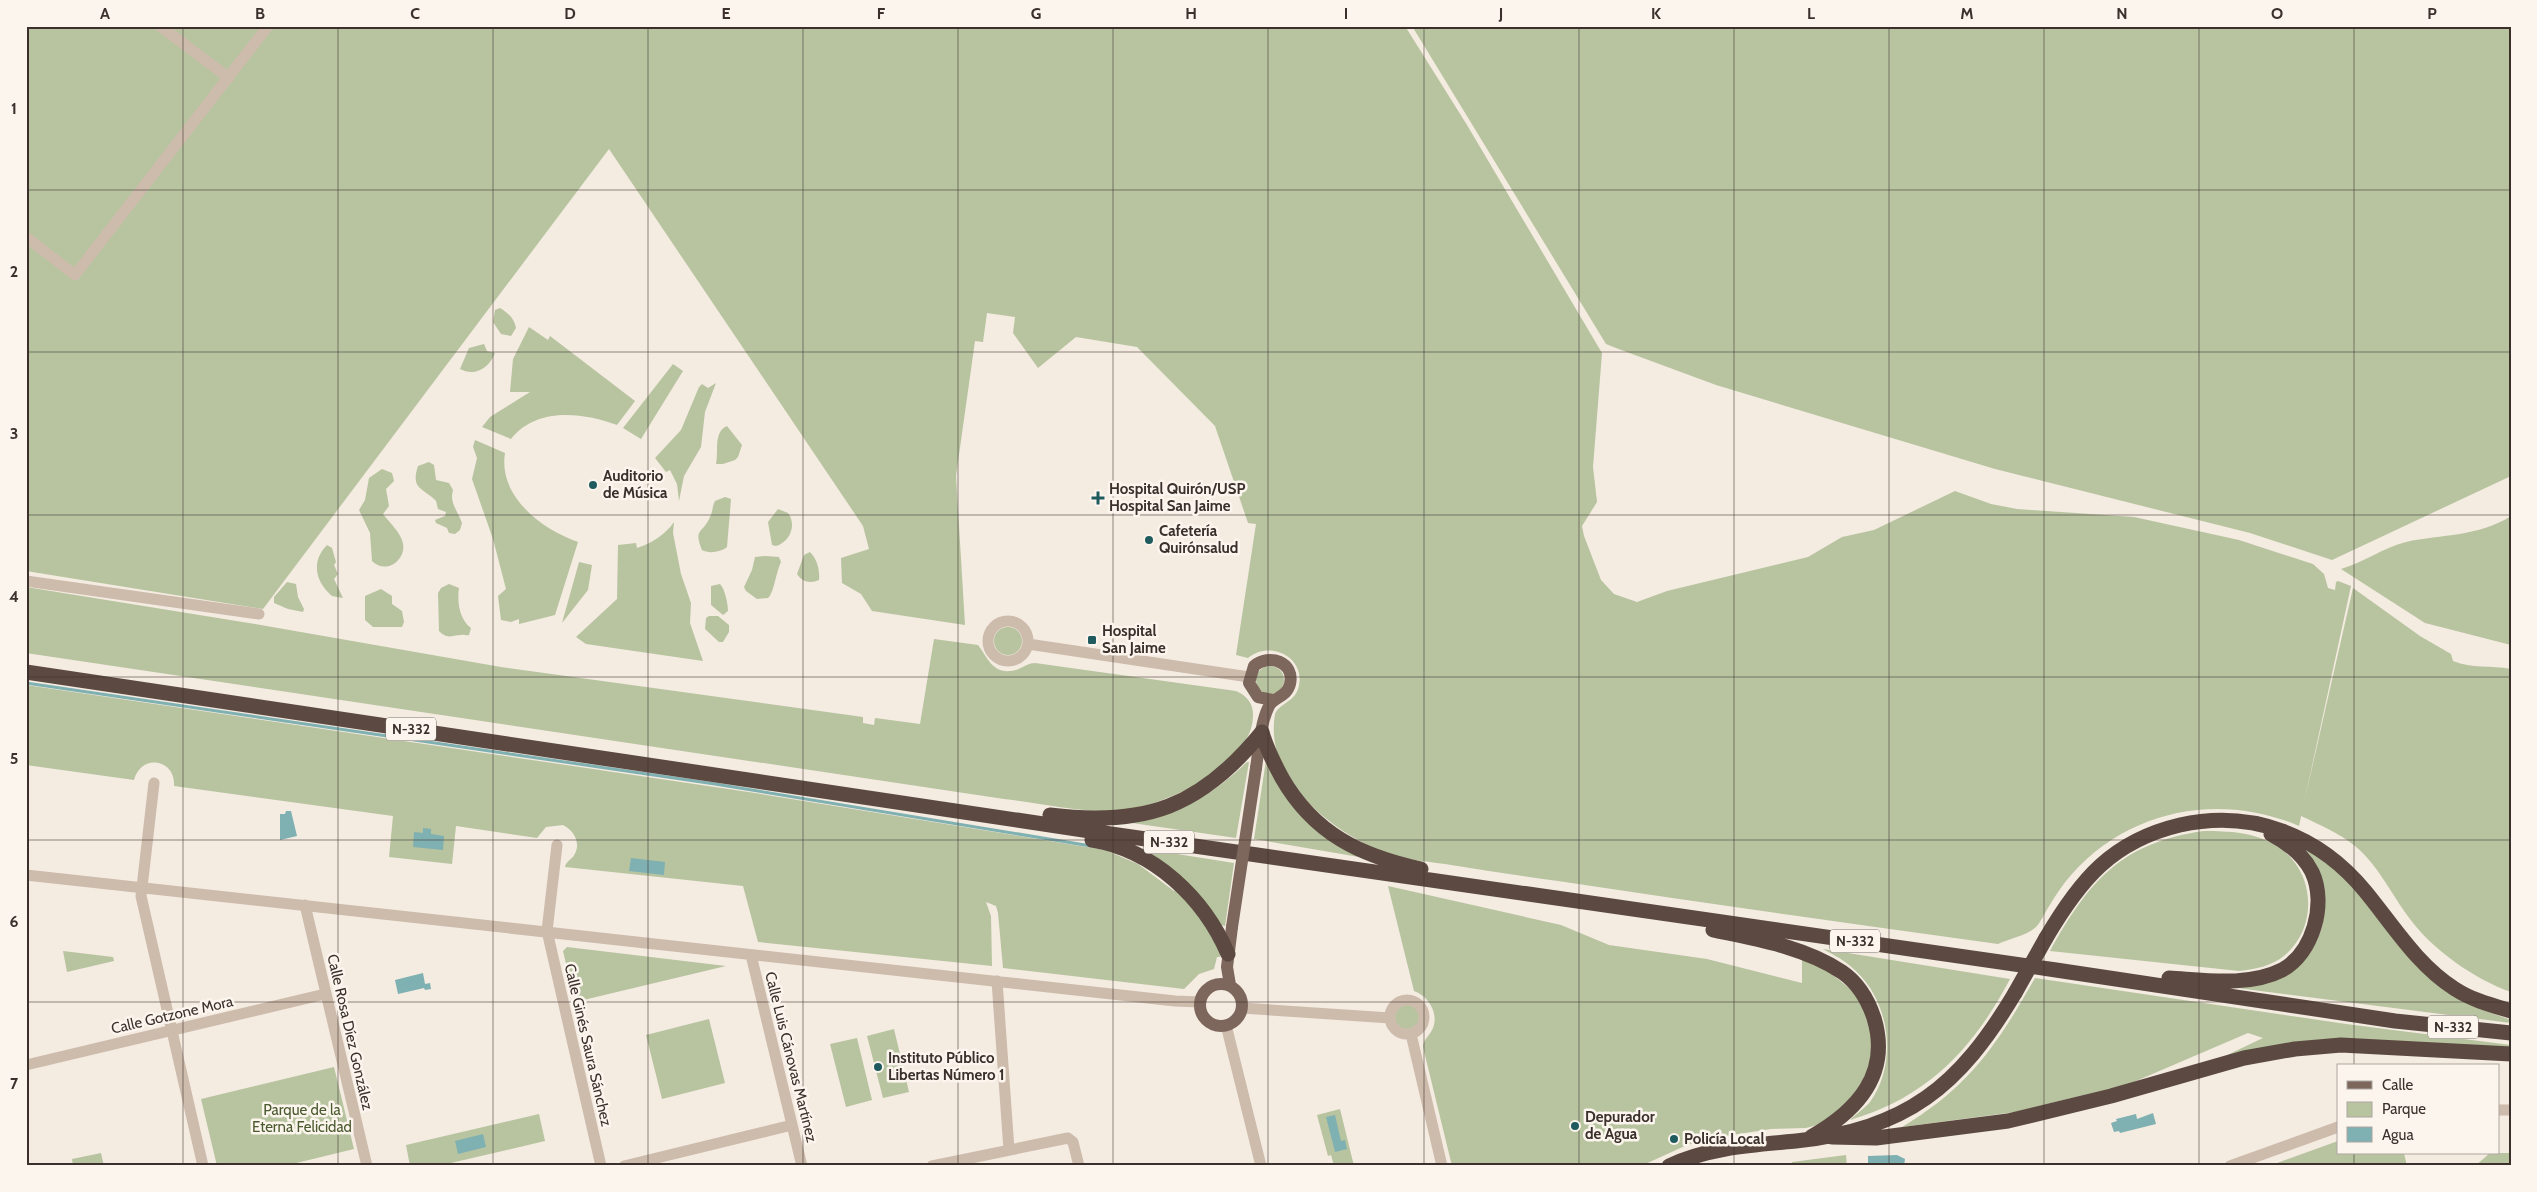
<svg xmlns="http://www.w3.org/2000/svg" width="2537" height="1192" font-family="Cabin,sans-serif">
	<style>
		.green { fill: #b8c4a0 }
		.water { fill: #7fb0b2 }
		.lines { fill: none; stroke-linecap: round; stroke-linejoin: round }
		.stream { stroke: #7fb0b2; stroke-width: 3 }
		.minor { stroke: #cdbbac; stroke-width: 11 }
		.major { stroke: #7d675c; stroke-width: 12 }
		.highway { stroke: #5c4a42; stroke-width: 15 }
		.major-bridge { stroke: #7d675c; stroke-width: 12 }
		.highway-bridge { stroke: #5c4a42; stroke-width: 15 }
		.grid { fill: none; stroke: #3b302b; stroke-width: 1; stroke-opacity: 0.55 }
		.poi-dot { fill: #1f5a5e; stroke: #fbf5ee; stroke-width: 2 }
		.labels { text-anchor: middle; stroke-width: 5; stroke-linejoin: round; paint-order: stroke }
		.shield { fill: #fbf5ee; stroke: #756b66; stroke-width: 1 }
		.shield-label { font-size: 14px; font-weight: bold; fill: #3b302b }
		.poi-label { font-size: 15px; font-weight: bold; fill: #3b302b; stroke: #fbf5ee; text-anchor: start }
		.street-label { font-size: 15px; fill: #3b302b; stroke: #fbf5ee }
		.park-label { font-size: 15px; fill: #4a5a2e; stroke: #fbf5ee }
		.neatline { fill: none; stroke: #3b302b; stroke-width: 2 }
		.grid-label { font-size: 16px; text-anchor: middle; font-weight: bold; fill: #3b302b }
	</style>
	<rect width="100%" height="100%" fill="#f4ebe1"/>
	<path class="green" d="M26,26H1405L1467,125L1602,353L1593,467L1597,502L1582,526L1584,536L1601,580L1614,594L1637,602L1667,591L1808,557L1842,537L1874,530L1955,491L1991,504L2017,509L2134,517L2239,540L2313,564L2324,574L2328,588L2335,590L2336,582L2338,581L2351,586L2299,826C2221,792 2129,809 2072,874C2063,884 2055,896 2048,908C2044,914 2041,922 2036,927C2028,935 2008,939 1998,944C1851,924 1704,903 1558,881C1520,876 1483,870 1445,864C1423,861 1398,859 1378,850C1326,827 1264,776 1275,714C1280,703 1294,702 1298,689C1308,658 1270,639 1248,658L1236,655L1256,524L1248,523L1215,426L1137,347L1076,337L1038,368L1013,333L1015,317L987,313L983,342L975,341L956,476L965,625L872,611L861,594L842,583L841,558L869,549L863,526L609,149L263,609L26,571Z
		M1412,26H2511V476L2332,560L2250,533L1995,469L1716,385L1616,348L1606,344Z
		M500,308C508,313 514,318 516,328L511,336L501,334L493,322L495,310Z
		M529,327L548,340L550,336L635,401L617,425C582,412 536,407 511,439L482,427L490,417L530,392H510L513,359Z
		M484,344L487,351L495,353C489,368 475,377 460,369L469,348Z
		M673,364L683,371L641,439L623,428Z
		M716,383L705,412L701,447L684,476L679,501L677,484L670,470L666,472L655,458L681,430L699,387L702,384L708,388Z
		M727,426L742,445L738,457L735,460L723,464H716C719,451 713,432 727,426Z
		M475,440L505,453C498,496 541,529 578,542L555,615L519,624V619L511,622L501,620L498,596L506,589L493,539L472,479L477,458L473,447Z
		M429,462L434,465L436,480L449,483L453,490C449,503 458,511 462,523L460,530L455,534L449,533L447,528L436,523L435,520L445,516L446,512L438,509L436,501C424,488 410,490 418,466Z
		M382,469L392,473L394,481L386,489L389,506L383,514C389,522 398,530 402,540C409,558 387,576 372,561L370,533L359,510L365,500L369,478Z
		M725,497L731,499L727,547C721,552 709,554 702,550C693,528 703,534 710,517C713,512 712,506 715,501Z
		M778,509L788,513C797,525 790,542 776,546L772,545L768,522Z
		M2511,516V645L2425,623L2341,569C2364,562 2383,548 2406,542C2442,534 2478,537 2511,516Z
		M674,522L673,533L681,574L691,603L690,623L703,661L586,644L576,637L617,599L618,545L636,543L637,548C652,543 665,535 674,522Z
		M327,545L332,548L336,562L334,565L338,574L334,579L343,598L332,596C315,582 311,561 327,545Z
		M810,552C817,559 820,570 819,580C810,584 802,582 797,574L804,555Z
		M765,556L779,557L781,562C776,572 774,593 768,598L757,599L746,591L744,587L752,570L755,557Z
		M579,562L592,565L588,590L562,623Z
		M287,582L296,584L298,597L304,609L303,612L288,609L274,603V597Z
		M449,584L459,588C457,601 459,619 471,628L469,635C467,636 464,634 461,635C451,635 448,640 439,631L438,593L441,588Z
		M720,584C725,589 728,604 728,611L723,615L711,605V586Z
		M26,587L255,624L501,667L863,717V723L874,725L875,718L920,724L934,639L978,645C988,658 993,676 1016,670C1022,668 1028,663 1035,663L1236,691C1246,695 1253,703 1253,714C1255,764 1166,805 1125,810C1090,815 1039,803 1004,799L26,653Z
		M2353,588L2420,636L2451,654L2453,661C2472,669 2491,665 2511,669V992C2474,979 2433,950 2410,919C2391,894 2379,866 2355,846C2339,833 2320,825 2301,816Z
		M381,589L392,596V604L402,611L404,622L402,627H373L365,620V596Z
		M709,616H718L729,625V632L723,642H719L705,629L706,618Z
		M994 641a14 14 0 1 1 28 0a14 14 0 1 1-28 0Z
		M1256 680a14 14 0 1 1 28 0a14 14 0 1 1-28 0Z
		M26,685L755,793L1105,850L1138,864L1174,891L1177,889L1200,917L1220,951V957H1217L1214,969L1199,974L1184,989L1003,968L998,913L996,906L986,902L991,916L992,966L758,942L743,886L565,867C566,862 569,861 573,857C582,845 575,831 563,825L546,827L537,838L456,826L452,864L389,857L393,816L174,786C176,759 141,753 134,780L26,765Z
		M1266,760L1359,857L1254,839Z
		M1247,762H1249L1236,838L1132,823C1178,815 1214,794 1247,762Z
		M2204,831C2229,831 2254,832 2277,846C2315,870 2319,926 2285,955C2273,966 2255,969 2239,971L2050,951C2088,882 2122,842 2204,831Z
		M2299,844L2324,859L2480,1009L2511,1020V1023L2229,987L2256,985L2316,943L2322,928L2325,898Z
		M1139,848L1234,863L1225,926L1221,925Z
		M1388,886L1561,925L1609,945L1707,959L1802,983V958L1822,966L1855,993L1865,1008L1874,1042L1870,1069L1856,1095L1821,1124L1806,1128L1771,1129L1726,1136L1687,1145L1641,1166H1452L1423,1047C1423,1040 1429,1036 1432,1030C1440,1015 1429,996 1414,991Z
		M567,947L726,966L575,1002L563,951Z
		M1823,949L2010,979C1973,1049 1928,1097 1850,1120C1856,1114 1865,1108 1870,1102C1900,1060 1889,996 1849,965C1842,959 1832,954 1823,949Z
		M63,951L113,957L114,961L67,972Z
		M2035,978L2346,1024L2511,1045V1049L2355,1040L2221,1058L2263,1038L2248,1033L2129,1084L2015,1112L1902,1127C1969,1087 1997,1045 2035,978Z
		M1395 1017a12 12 0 1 1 24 0a12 12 0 1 1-24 0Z
		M709,1019L725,1083L662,1099L646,1035Z
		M894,1029L909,1092L883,1098L867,1036Z
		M857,1038L872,1100L846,1107L830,1044Z
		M334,1067L354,1149L284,1166H217L201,1099Z
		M1340,1109L1354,1166H1334L1331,1155L1328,1156L1317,1115Z
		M539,1114L545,1141L438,1166H410L406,1145Z
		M2338,1141V1153H2404L2407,1166H2269Z
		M101,1153L104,1166H73L72,1159Z
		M2490,1153H2511V1166H2475Z
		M1846,1155L1847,1166H1793L1792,1162Z"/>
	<path class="water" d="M286,811H291L297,836L280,840V814H285Z
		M423,828L431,829V834L444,836L443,850L413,847L414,832L423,833Z
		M631,858L665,862L664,875L629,871Z
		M423,973L425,984L430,983L431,989L425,990L424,988L398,994L395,980Z
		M2153,1113L2156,1124L2120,1133L2119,1131L2114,1132L2111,1123L2117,1121L2116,1119L2136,1114L2137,1119Z
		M1335,1115L1341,1141L1345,1140L1347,1149L1335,1152L1326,1117Z
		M483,1134L486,1147L458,1154L455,1141Z
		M1897,1155L1905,1159L1904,1166H1868V1156Z"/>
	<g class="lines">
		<path class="stream" d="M26,683L715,784L1091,846"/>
		<path class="minor" d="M160,26L229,78
			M26,237L75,275L268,26
			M26,581L259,614
			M988 641a20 20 0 1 1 40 0a20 20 0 1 1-40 0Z
			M1028,644L1249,677
			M154,783L141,896L203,1166
			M557,845L547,931L601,1166
			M26,875L1175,1001L1200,1002
			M305,905L367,1166
			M751,955L802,1166
			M997,981L1009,1150
			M1390 1017a17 17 0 1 1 34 0a17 17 0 1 1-34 0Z
			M1242,1008L1390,1018
			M1226,1025L1261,1166
			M1411,1034L1442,1166
			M26,1065L325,994
			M2498,1110H2511
			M624,1166L792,1125
			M932,1166L1068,1138L1073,1142L1079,1166
			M2230,1166L2338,1127"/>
		<path class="major" d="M1256,768C1259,748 1260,724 1269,706C1274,697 1287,697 1290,684C1295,662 1269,653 1254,666L1249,683L1258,697L1273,700
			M1200 1005a21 21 0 1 1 42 0a21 21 0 1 1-42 0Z
			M1230,985L1227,967L1232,927"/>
		<path class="highway" d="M26,672L1090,831L2056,970L2395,1021L2511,1033
			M1262,732C1266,748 1274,763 1282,778C1314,834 1361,856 1421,869
			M1050,815C1145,827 1201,807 1262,732
			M1092,840C1154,850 1204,898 1228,954
			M1713,930C1756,939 1805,947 1842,972C1858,983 1868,1000 1874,1018C1891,1074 1857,1111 1811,1137
			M2046,938C2080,880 2112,841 2180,825C2252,809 2319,835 2365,891C2393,925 2417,965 2455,989C2472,1000 2491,1005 2511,1011
			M2169,978C2204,980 2249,987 2282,970C2313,953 2327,904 2312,872C2303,854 2288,843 2271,834
			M1832,1137L1876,1138L2008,1121L2111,1096L2244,1058L2295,1049L2341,1045L2511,1054
			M1669,1166C1710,1147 1753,1145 1796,1141C1907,1129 1959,1087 2015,993"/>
		<path class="major-bridge" d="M1232,927L1256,768"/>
		<path class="highway-bridge" d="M2015,993L2046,938"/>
	</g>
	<path class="grid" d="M183,26V1166M338,26V1166M493,26V1166M648,26V1166M803,26V1166M958,26V1166M1113,26V1166M1268,26V1166M1424,26V1166M1579,26V1166M1734,26V1166M1889,26V1166M2044,26V1166M2199,26V1166M2354,26V1066M26,190H2511M26,352H2511M26,515H2511M26,677H2511M26,840H2511M26,1002H2511M2354,1153V1166"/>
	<g class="poi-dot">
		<circle cx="593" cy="485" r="5"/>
		<path d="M1095.5 490.5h5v5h5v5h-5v5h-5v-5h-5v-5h5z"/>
		<circle cx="1149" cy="540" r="5"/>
		<rect x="1087" y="635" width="10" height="10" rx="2.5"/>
		<circle cx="878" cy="1067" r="5"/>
		<circle cx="1575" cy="1126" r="5"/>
		<circle cx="1674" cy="1139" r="5"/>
	</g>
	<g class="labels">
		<g class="shield">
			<rect x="386" y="717.5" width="50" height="23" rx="4"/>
			<rect x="1144" y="830.5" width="50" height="23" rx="4"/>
			<rect x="1830" y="929.5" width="50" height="23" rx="4"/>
			<rect x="2428" y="1015.5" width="50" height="23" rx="4"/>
		</g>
		<g class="shield-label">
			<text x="411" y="734">N-332</text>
			<text x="1169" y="847">N-332</text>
			<text x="1855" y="946">N-332</text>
			<text x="2453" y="1032">N-332</text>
		</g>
		<g class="poi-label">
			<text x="603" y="481">Auditorio<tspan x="603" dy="17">de Música</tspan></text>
			<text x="1109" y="494">Hospital Quirón/USP<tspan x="1109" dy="17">Hospital San Jaime</tspan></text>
			<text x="1159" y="536">Cafetería<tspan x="1159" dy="17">Quirónsalud</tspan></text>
			<text x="1102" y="636">Hospital<tspan x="1102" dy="17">San Jaime</tspan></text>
			<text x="888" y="1063">Instituto Público<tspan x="888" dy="17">Libertas Número 1</tspan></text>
			<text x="1585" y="1122">Depurador<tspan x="1585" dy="17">de Agua</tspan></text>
			<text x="1684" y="1144">Policía Local</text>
		</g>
		<g class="street-label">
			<text transform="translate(172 1015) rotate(-13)" y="5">Calle Gotzone Mora</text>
			<text transform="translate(350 1032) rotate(77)" y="5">Calle Rosa Díez González</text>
			<text transform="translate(588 1045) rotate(77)" y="5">Calle Ginés Saura Sánchez</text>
			<text transform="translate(791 1057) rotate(76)" y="5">Calle Luis Cánovas Martínez</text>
		</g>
		<g class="park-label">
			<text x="302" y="1115">Parque de la<tspan x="302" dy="17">Eterna Felicidad</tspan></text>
		</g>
	</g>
	<rect width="2537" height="1192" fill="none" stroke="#fbf5ee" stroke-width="55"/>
	<rect x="2337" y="1064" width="162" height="90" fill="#fbf5ee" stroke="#aea6a0"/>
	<rect x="2347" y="1081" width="25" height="8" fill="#7d675c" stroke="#aea6a0"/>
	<text x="2382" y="1090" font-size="15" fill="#3b302b">Calle</text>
	<rect x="2347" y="1102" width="25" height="15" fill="#b8c4a0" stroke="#aea6a0"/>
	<text x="2382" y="1114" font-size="15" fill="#3b302b">Parque</text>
	<rect x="2347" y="1127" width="25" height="15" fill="#7fb0b2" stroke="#aea6a0"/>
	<text x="2382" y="1140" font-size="15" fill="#3b302b">Agua</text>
	<rect x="28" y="28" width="2482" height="1136" class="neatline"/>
	<g class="grid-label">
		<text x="105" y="19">A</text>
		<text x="260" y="19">B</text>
		<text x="415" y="19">C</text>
		<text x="570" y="19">D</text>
		<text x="726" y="19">E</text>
		<text x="881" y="19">F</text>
		<text x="1036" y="19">G</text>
		<text x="1191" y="19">H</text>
		<text x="1346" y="19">I</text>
		<text x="1501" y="19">J</text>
		<text x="1656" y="19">K</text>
		<text x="1811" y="19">L</text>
		<text x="1967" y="19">M</text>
		<text x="2122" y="19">N</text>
		<text x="2277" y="19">O</text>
		<text x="2432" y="19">P</text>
		<text x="14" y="114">1</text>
		<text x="14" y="277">2</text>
		<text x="14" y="439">3</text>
		<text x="14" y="602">4</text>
		<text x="14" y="764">5</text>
		<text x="14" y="927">6</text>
		<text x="14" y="1089">7</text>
	</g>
</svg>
